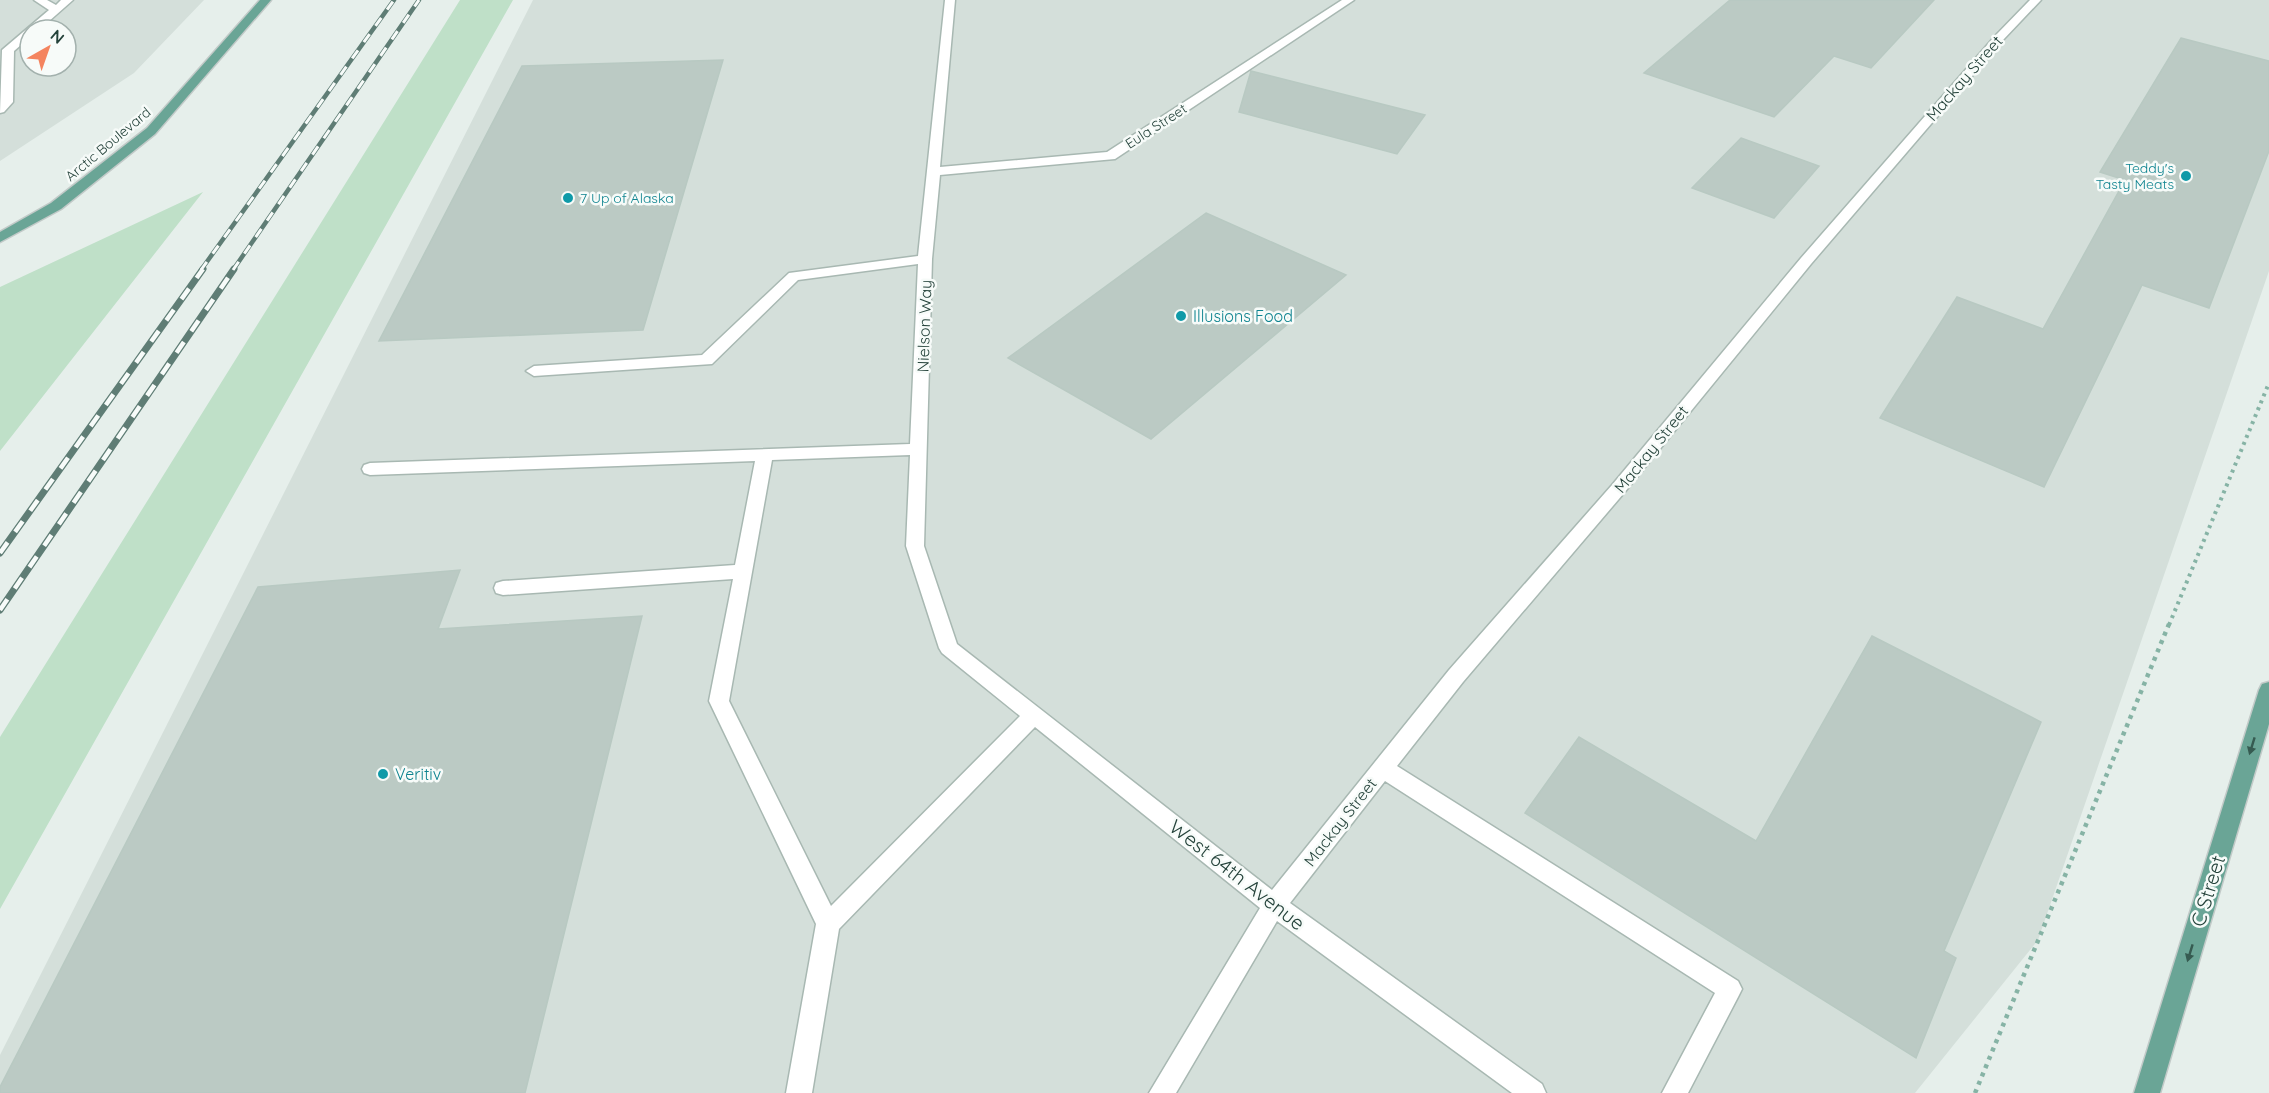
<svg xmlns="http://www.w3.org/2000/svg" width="2269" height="1093" font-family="Quicksand,sans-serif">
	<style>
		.built { fill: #d4dfda; fill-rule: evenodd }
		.green { fill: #bfe0c8 }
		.building { fill: #bbcac4; stroke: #b8c9c2; stroke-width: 1.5 }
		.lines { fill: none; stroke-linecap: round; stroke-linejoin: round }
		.minor-casing { stroke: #a8b8b2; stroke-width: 3 }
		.major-casing { stroke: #c2cac8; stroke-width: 3 }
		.path-far1 { stroke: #86b3a5; stroke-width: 4; stroke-dasharray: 3 4.5; stroke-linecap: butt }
		.path { stroke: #86b3a5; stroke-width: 4.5; stroke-dasharray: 4 5; stroke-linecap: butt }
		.minor { fill: #fff; fill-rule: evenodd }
		.major { fill: #6aa596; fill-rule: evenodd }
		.rail-far1-casing { stroke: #5f7d75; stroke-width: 4.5 }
		.rail-casing { stroke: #5f7d75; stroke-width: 7 }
		.rail-far1 { stroke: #f7fbf9; stroke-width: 3; stroke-dasharray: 10; stroke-linecap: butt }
		.rail { stroke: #f7fbf9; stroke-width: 4.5; stroke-dasharray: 13; stroke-linecap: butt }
		.oneway { fill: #365b51 }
		.culture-dot { fill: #0f9aa8; stroke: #f7fbf9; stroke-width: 2 }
		.labels { text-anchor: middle; stroke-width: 5; stroke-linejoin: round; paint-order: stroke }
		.far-street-label { font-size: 14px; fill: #24423a; stroke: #f7fbf9 }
		.far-culture-label { font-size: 14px; fill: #0d838f; stroke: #f7fbf9; text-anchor: end }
		.street-label { font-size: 16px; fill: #24423a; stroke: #f7fbf9 }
		.culture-label { font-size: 16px; fill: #0d838f; stroke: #f7fbf9; text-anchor: start }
		.near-street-label { font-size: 20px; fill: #24423a; stroke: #f7fbf9 }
	</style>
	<rect width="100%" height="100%" fill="#e6efeb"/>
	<path class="built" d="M0,0H204L134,73L0,161ZM30,30H66V66H30Z
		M533,0H2269V271L2038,940L1915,1093H0V1055Z"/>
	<path class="green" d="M460,0H513L0,909V737Z
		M203,192L0,451V287Z"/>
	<path class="building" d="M1730,0H1934L1871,68L1834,56L1774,117L1644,73Z
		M2181,38L2269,61V151L2209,308L2142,285L2044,487L1880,418L1957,297L2043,329L2125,180L2100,172Z
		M723,60L643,330L379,341L522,66Z
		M1251,71L1425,115L1397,154L1239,112Z
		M1741,138L1819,166L1774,218L1692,188Z
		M1206,213L1346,275L1151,439L1008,358Z
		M460,570L438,629L642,616L525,1093H0V1087L258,587Z
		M1872,636L2041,722L1944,951L1956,958L1916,1058L1525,813L1579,737L1756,841Z"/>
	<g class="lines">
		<g class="minor-casing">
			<path id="minor" d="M34,0H47L56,5L61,0H73L39,30H30V37L14,51L13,102L4,112L0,113L2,50L49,10Z
				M945,0H955L940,167L1107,152L1342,0H1354L1115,159L940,175L932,259L924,546L957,644L1272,890L1449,670L1612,485L1801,258L1995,36L2030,0H2041L2003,40L1811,264L1624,493L1463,682L1397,766L1738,981L1742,989L1738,997L1688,1093H1662L1715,993L1385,781L1290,903L1542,1084L1546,1093H1512L1277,921L1176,1093H1149L1260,908L1035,727L839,929L812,1093H786L816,924L709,701L733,579L503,595L496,593L494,588L496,583L503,581L735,565L755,461L370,475L364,473L362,469L364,465L370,463L910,444L918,264L798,280L712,364L534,376L526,371L534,366L702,355L789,273L918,256ZM910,455L906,546L939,648L942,653L1020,716L831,906L729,701L772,460Z"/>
		</g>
		<g class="major-casing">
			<path id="major" d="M260,0H271L155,134L61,209L0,242V232L51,203L147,128Z
				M2269,682V724L2160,1093H2134L2259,690L2262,684Z"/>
		</g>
		<path class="path-far1" d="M2169,625L2269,383"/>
		<path class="path" d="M1975,1093L2169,624"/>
		<use href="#minor" class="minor"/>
		<use href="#major" class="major"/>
		<g class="rail-far1-casing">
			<path id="rail-far1" d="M201,270L394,0
				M233,270L419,0"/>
		</g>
		<g class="rail-casing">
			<path id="rail" d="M0,553L203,269
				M0,610L234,269"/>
		</g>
		<use href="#rail-far1" class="rail-far1"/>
		<use href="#rail" class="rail"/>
	</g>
	<defs><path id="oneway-solid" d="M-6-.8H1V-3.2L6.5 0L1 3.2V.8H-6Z" transform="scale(1.5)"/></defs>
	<g class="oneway">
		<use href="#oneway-solid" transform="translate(2252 746) rotate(107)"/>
		<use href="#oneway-solid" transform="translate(2190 953) rotate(107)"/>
	</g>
	<g class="culture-dot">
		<circle cx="2186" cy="176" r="6"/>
		<circle cx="568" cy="198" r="6"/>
		<circle cx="1181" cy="316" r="6"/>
		<circle cx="383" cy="774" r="6"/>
	</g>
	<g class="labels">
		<g class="far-street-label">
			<text transform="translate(1156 126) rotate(-33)" y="5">Eula Street</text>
			<text transform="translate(108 144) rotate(-40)" y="5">Arctic Boulevard</text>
		</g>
		<g class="far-culture-label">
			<text x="2174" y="173">Teddy's<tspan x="2174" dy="16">Tasty Meats</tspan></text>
			<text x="580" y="203" text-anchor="start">7 Up of Alaska</text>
		</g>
		<g class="street-label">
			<text transform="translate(1964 78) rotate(-49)" y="6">Mackay Street</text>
			<text transform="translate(924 326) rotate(-88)" y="6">Nielson Way</text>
			<text transform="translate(1651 449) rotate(-51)" y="6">Mackay Street</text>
			<text transform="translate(1340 822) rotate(-52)" y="6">Mackay Street</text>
		</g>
		<g class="culture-label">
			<text x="1193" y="322">Illusions Food</text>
			<text x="395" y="780">Veritiv</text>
		</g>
		<g class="near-street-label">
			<text transform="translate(1237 875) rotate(38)" y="7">West 64th Avenue</text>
			<text transform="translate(2208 891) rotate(-73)" y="7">C Street</text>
		</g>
	</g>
	<g transform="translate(48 48) rotate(40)"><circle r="28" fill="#f7fbf9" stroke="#a3b1ad" stroke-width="1.5"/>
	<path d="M0-4.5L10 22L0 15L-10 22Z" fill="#f4845f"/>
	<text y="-9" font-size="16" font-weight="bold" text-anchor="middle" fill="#24423a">N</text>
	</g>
</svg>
